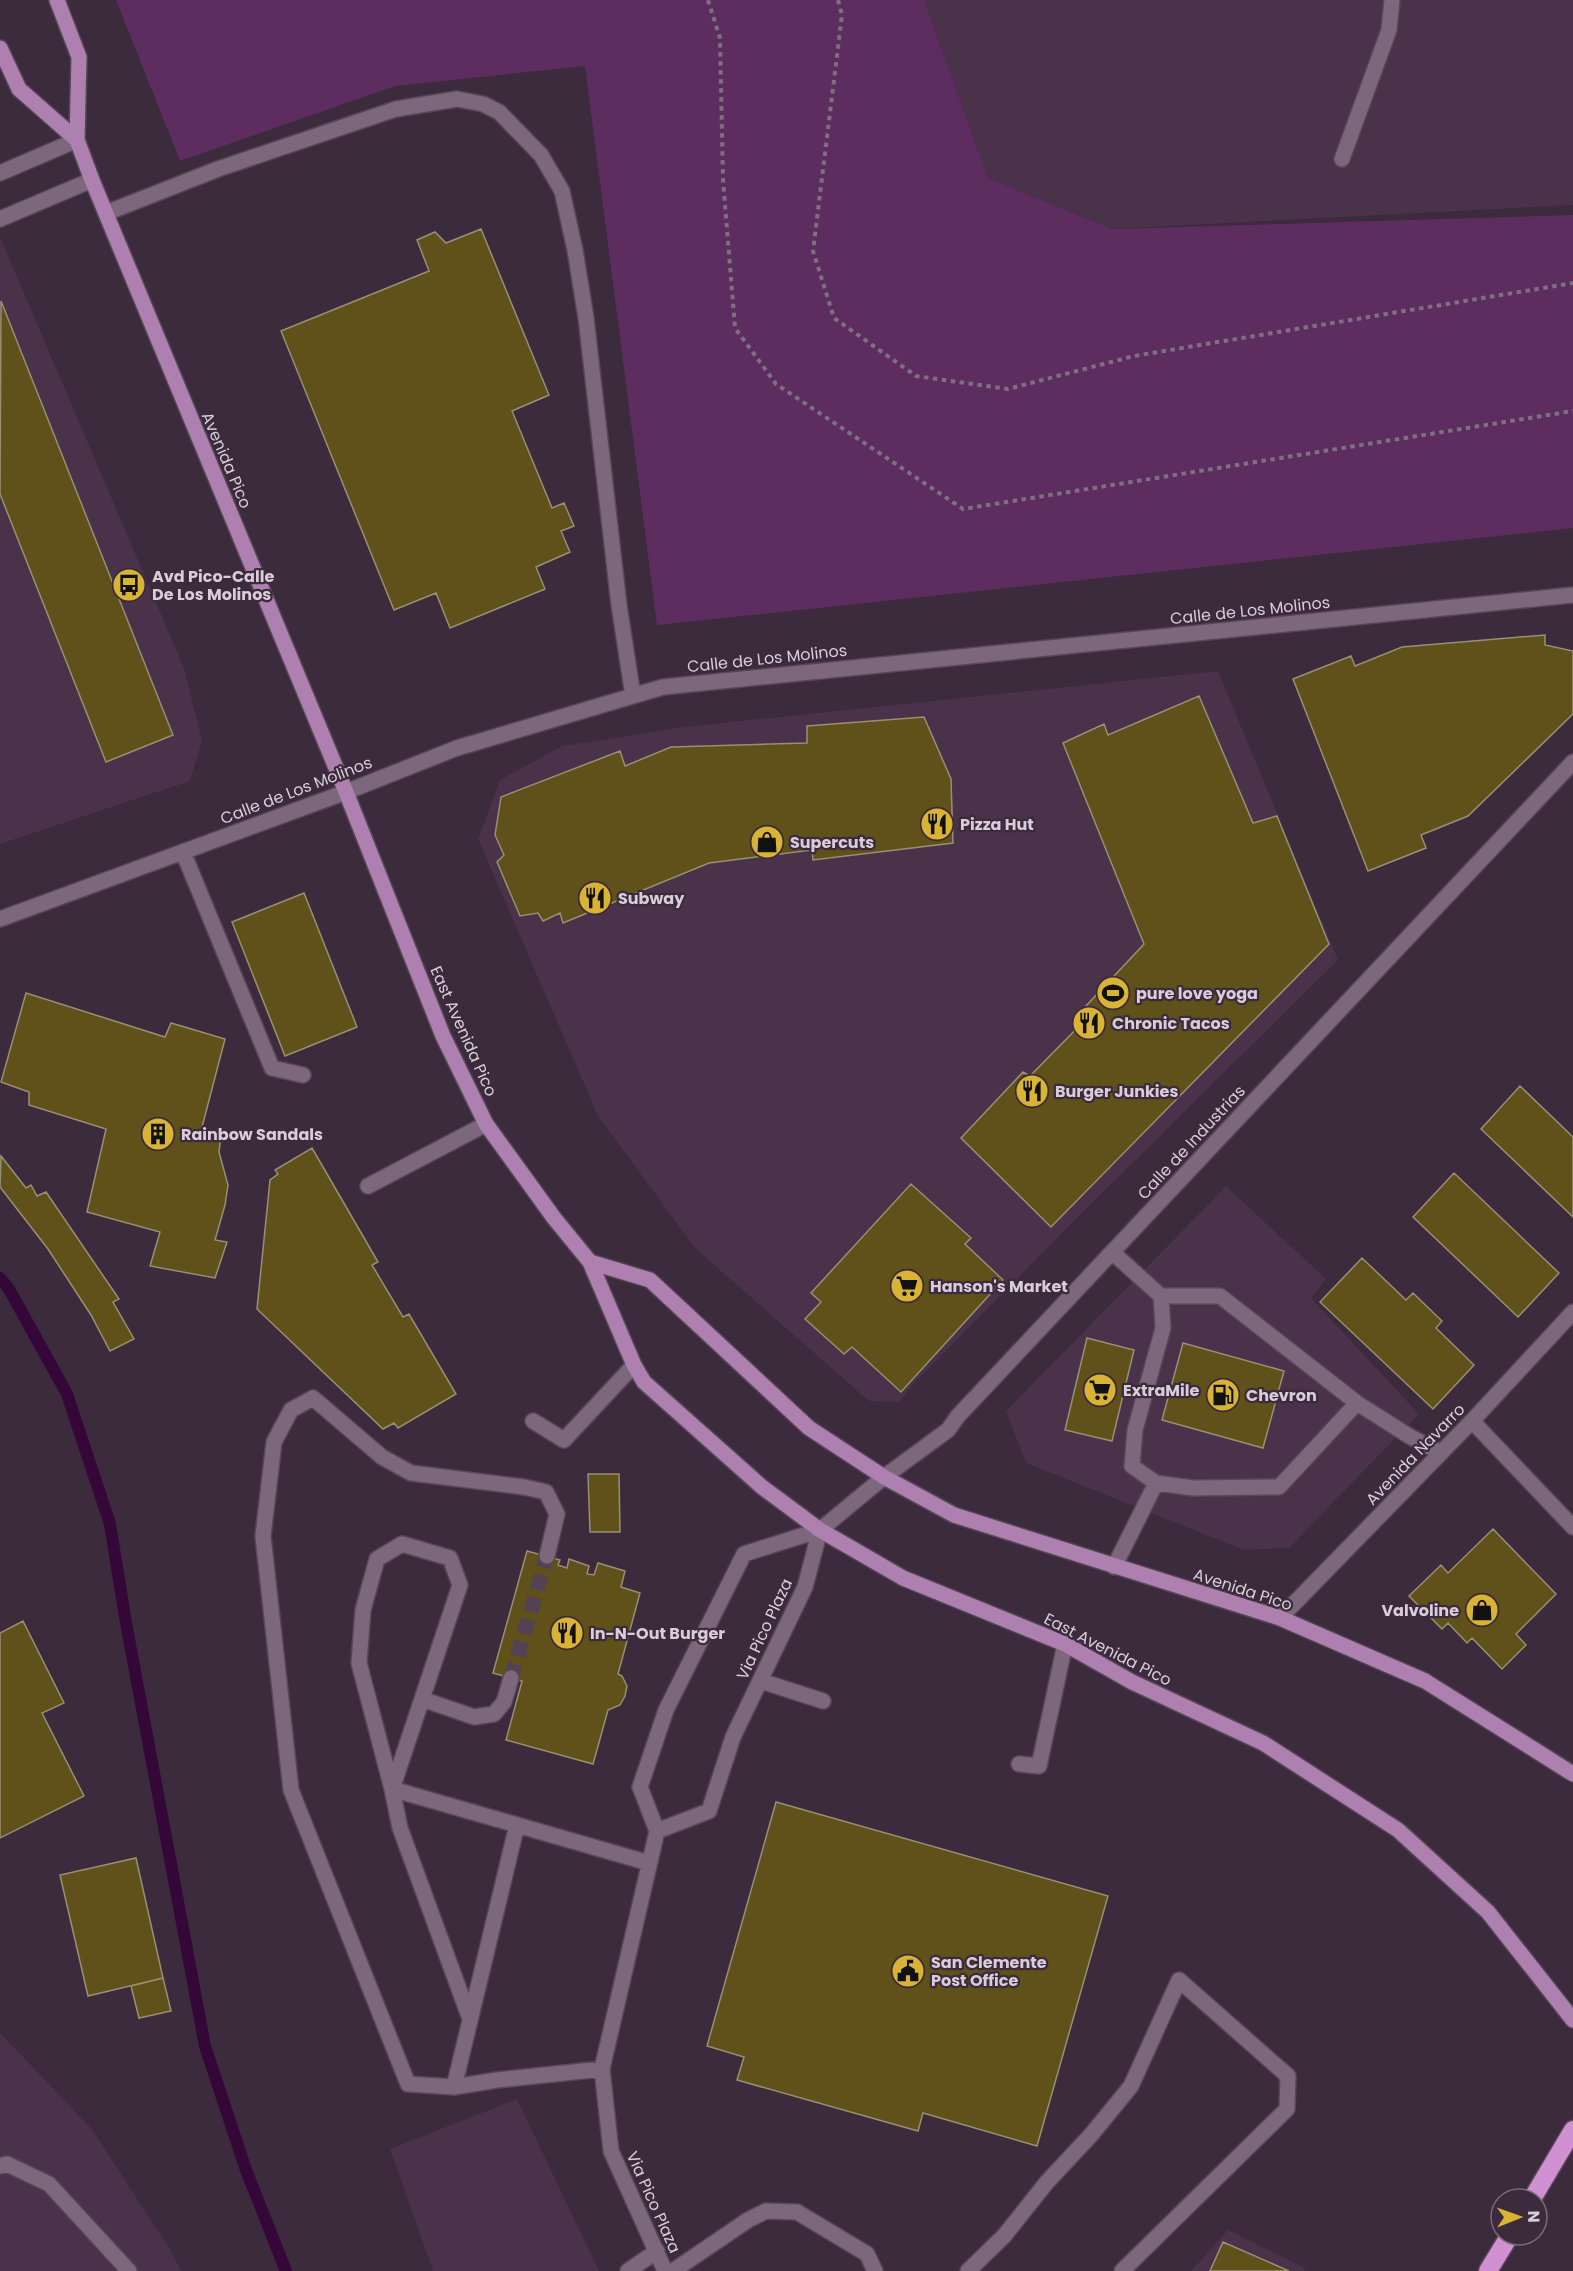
<svg xmlns="http://www.w3.org/2000/svg" width="1573" height="2271" font-family="Poppins,sans-serif">
	<style>
		.built { fill: #49324a }
		.green { fill: #5d2d60 }
		.lines { fill: none; stroke-linecap: round; stroke-linejoin: round }
		.stream { stroke: #350638; stroke-width: 12 }
		.building { fill: #60501a; stroke: #998f74; stroke-width: 1.5 }
		.minor-tunnel { stroke: #534254; stroke-width: 15; stroke-dasharray: 15 8; stroke-linecap: butt }
		.minor-casing { stroke: #564656; stroke-width: 18 }
		.major-casing { stroke: #564656; stroke-width: 18 }
		.highway-casing { stroke: #564656; stroke-width: 21 }
		.path { stroke: #7f7080; stroke-width: 4; stroke-dasharray: 4.5 4.5; stroke-linecap: butt }
		.minor { stroke: #7c677c; stroke-width: 15 }
		.major { stroke: #ae80b0; stroke-width: 15 }
		.highway { stroke: #d090d2; stroke-width: 18 }
		.labels { text-anchor: middle; stroke-width: 4.5; stroke-linejoin: round; paint-order: stroke }
		.street-label { font-size: 16px; fill: #d8cdd8; stroke: #3c2a3d }
		.poi-label { font-size: 16px; font-weight: bold; fill: #d8cdd8; stroke: #3c2a3d; text-anchor: start }
	</style>
	<rect width="100%" height="100%" fill="#3c2a3d"/>
	<path class="built" d="M924,0H1573V205L1112,229L988,178Z
		M0,237L184,668L202,741L190,781L0,844Z
		M1218,671L1338,960L1082,1213L914,1383L899,1402L869,1401L695,1248L598,1116L478,839L500,780L562,746L684,727Z
		M1226,1186L1326,1279L1311,1298L1419,1414L1289,1548L1244,1550L1026,1463L1006,1411Z
		M0,2033L91,2128L170,2249L181,2271H0Z
		M517,2099L599,2271H433L390,2149Z
		M1228,2230L1305,2268L1304,2271H1191Z"/>
	<path class="green" d="M116,0H924L988,178L1112,229L1573,215V528L657,625L585,66L395,86L180,161Z"/>
	<g class="lines">
		<path class="stream" d="M0,1278L9,1289L67,1394L110,1524L126,1623L205,2046L246,2170L286,2271"/>
	</g>
	<path class="building" d="M481,229L549,395L512,411L552,508L564,503L574,526L561,531L570,552L536,567L545,589L450,628L436,593L394,610L281,331L429,271L417,240L435,232L446,243Z
		M1,301L173,735L106,762L0,494Z
		M1545,635V645L1573,651V714L1468,816L1421,835L1426,848L1368,871L1293,679L1351,656L1355,666L1402,647Z
		M1199,696L1253,823L1277,816L1329,944L1051,1227L961,1138L1023,1072L1030,1076L1093,1012L1086,1006L1144,944L1063,743L1104,724L1108,735Z
		M924,717L951,779L953,843L813,860L812,850L709,863L563,923L560,913L543,921L538,913L520,916L497,862L504,855L495,835L501,797L620,751L625,766L671,747L807,743V726Z
		M304,893L357,1027L285,1056L232,922Z
		M26,993L165,1037L171,1023L225,1039L201,1131L221,1136L219,1152L228,1185L225,1205L215,1240L227,1242L215,1278L150,1266L160,1232L87,1212L106,1129L29,1105V1092L1,1082Z
		M1520,1086L1573,1137V1217L1481,1129Z
		M312,1148L378,1262L372,1265L403,1317L409,1314L456,1394L398,1428L394,1423L383,1429L257,1309L270,1180L278,1174L275,1170Z
		M1,1156L26,1188L31,1185L37,1196L46,1192L119,1299L113,1302L134,1339L110,1351L91,1315L48,1249L0,1187Z
		M1454,1173L1559,1273L1518,1317L1413,1217Z
		M911,1184L971,1238L965,1244L1003,1280L901,1392L852,1347L844,1354L805,1319L821,1302L811,1293Z
		M1362,1258L1406,1300L1413,1293L1442,1321L1436,1328L1474,1365L1433,1409L1320,1302Z
		M1087,1338L1134,1350L1112,1441L1065,1430Z
		M1183,1343L1284,1371L1263,1448L1162,1420Z
		M588,1474H619L620,1532H590Z
		M1493,1529L1556,1594L1516,1634L1526,1645L1502,1669L1472,1638L1467,1643L1448,1623L1442,1629L1409,1596L1441,1565L1448,1573Z
		M527,1551L560,1560L558,1565L567,1568L569,1559L589,1566L587,1574L594,1575L598,1563L625,1571L621,1587L640,1593L618,1674L622,1676L627,1686L625,1696L620,1705L608,1710L593,1764L506,1740L522,1681L493,1673Z
		M23,1621L64,1703L42,1713L84,1796L0,1838V1633Z
		M776,1802L1108,1896L1037,2146L923,2113L918,2131L737,2080L744,2057L707,2046Z
		M136,1858L163,1978L88,1996L60,1875Z
		M163,1978L171,2011L139,2018L131,1986Z
		M1223,2242L1289,2271H1210Z"/>
	<g class="lines">
		<path class="minor-tunnel" d="M511,1678L547,1556"/>
		<g class="minor-casing">
			<path id="minor" d="M1342,159L1389,30L1392,0
				M0,173L77,140
				M106,213L218,169L396,109L457,99L483,104L499,112L541,155L562,191L575,250L586,318L619,605L633,696
				M0,219L92,180
				M183,852L272,1068L303,1075
				M0,919L346,792L457,748L663,687L1573,595
				M368,1186L486,1124
				M1112,1252L1161,1296L1163,1328L1135,1430L1132,1466L1156,1483L1114,1567
				M1161,1296H1220L1357,1403L1409,1436L1441,1453
				M533,1421L564,1440L634,1365
				M1472,1421L1573,1527
				M1156,1483L1193,1488L1279,1487L1357,1403
				M547,1556L557,1514L546,1492L524,1487L411,1473L382,1457L313,1398L291,1410L274,1442L263,1536L291,1790L408,2084L454,2087L497,2080L602,2069
				M1280,1618L1472,1421L1573,1312
				M761,1681L823,1701
				M422,1699L474,1717L494,1714L504,1702L511,1678
				M1019,1764L1039,1766L1065,1644
				M392,1789L460,1585L450,1558L402,1544L377,1559L363,1610L359,1663L392,1789L400,1828L470,2019
				M392,1789L517,1825L454,2087
				M517,1825L649,1863
				M657,1831L709,1811L733,1737L805,1587L820,1530
				M0,2166L7,2164L49,2184L129,2271
				M628,2271L657,2251
				M665,2271L611,2151L602,2069L657,1831L640,1787L666,1710L744,1554L820,1530L884,1477L948,1430L958,1416L1573,762
				M673,2271L748,2220L766,2211L797,2212L867,2254L875,2271
				M968,2271L1004,2236L1047,2182L1091,2135L1131,2086L1179,1980L1288,2076L1287,2109L1122,2271"/>
		</g>
		<g class="major-casing">
			<path id="major" d="M57,0L79,57L77,140L92,180L346,792L443,1036L486,1124L554,1218L590,1262L634,1365L644,1382L762,1487L820,1530L903,1578L1065,1644L1132,1682L1263,1743L1398,1830L1488,1912L1573,2020
				M0,48L19,89L77,140
				M590,1262L650,1280L809,1428L884,1477L954,1515L1280,1618L1425,1681L1573,1774"/>
		</g>
		<g class="highway-casing">
			<path id="highway" d="M1532,2199L1573,2130
				M1488,2271L1510,2235"/>
		</g>
		<path class="path" d="M708,0L720,38L723,180L735,328L776,384L963,509L1573,411
			M838,0L842,15L813,251L834,318L916,376L1008,389L1134,356L1573,283"/>
		<use href="#minor" class="minor"/>
		<use href="#major" class="major"/>
		<use href="#highway" class="highway"/>
	</g>
	<defs>
		<g id="bus-disc" transform="scale(1.725)"><circle r="9.5" fill="#d9b334" stroke="#3c2a3d"/><path d="M-5-6H5V4H4V6H2V4H-2V6H-4V4H-5ZM-3.5-4V0h7V-4ZM-3.5 1.2v1.5H-2V1.2ZM2 1.2v1.5H3.5V1.2Z" fill="#111"/></g>
		<g id="restaurant-disc" transform="scale(1.725)"><circle r="9.5" fill="#d9b334" stroke="#3c2a3d"/><path d="M-5-6h1v4h1v-4h1v4h1v-4h1v5L-1.5 .5V6h-2V.5L-5-1ZM5-6V6H3V1.5H1.5Q1.5-4 5-6Z" fill="#111"/></g>
		<g id="shop-disc" transform="scale(1.725)"><circle r="9.5" fill="#d9b334" stroke="#3c2a3d"/><path d="M-5-2.5h2.3a2.7 3.5 0 0 1 5.4 0H5L5.5 6h-11ZM-1.5-2.5h3a1.5 2.3 0 0 0-3 0Z" fill="#111"/></g>
		<g id="stadium-disc" transform="scale(1.725)"><circle r="9.5" fill="#d9b334" stroke="#3c2a3d"/><path d="M0-5a6.5 5 0 1 0 0 10a6.5 5 0 1 0 0-10ZM-3.5-1.8h7v3.6h-7Z" fill="#111"/></g>
		<g id="building-disc" transform="scale(1.725)"><circle r="9.5" fill="#d9b334" stroke="#3c2a3d"/><path d="M-4-6H4V6H1V3H-1V6H-4ZM-2.5-4.3h1.7v1.8h-1.7ZM.8-4.3h1.7v1.8H.8ZM-2.5-1h1.7V.8h-1.7ZM.8-1h1.7V.8H.8Z" fill="#111"/></g>
		<g id="supermarket-disc" transform="scale(1.725)"><circle r="9.5" fill="#d9b334" stroke="#3c2a3d"/><path d="M-6-5.5h2.5l.6 2H6L4.5 2H-2.5L-4.4-4H-6ZM-1.5 3.2a1.3 1.3 0 1 0 .1 0ZM3 3.2a1.3 1.3 0 1 0 .1 0Z" fill="#111"/></g>
		<g id="fuel-disc" transform="scale(1.725)"><circle r="9.5" fill="#d9b334" stroke="#3c2a3d"/><path d="M-5.5-6h7V0h2V4h1.3V-2.5L3-4.5l.8-.8L6-3V5H2.5V1h-1V6h-7ZM-4.2-4.7v3.2H.2V-4.7Z" fill="#111"/></g>
		<g id="civic-disc" transform="scale(1.725)"><circle r="9.5" fill="#d9b334" stroke="#3c2a3d"/><path d="M-.6-6.5H3V-4.5H.6V-3L4-1V1h2V6H-6V1h2V-1L-.6-3ZM-1.2 2.5V6h2.4V2.5Z" fill="#111"/></g>
	</defs>
	<g fill-rule="evenodd">
		<use href="#bus-disc" x="129" y="585"/>
		<use href="#restaurant-disc" x="937" y="824"/>
		<use href="#shop-disc" x="767" y="842"/>
		<use href="#restaurant-disc" x="595" y="898"/>
		<use href="#stadium-disc" x="1113" y="993"/>
		<use href="#restaurant-disc" x="1089" y="1023"/>
		<use href="#restaurant-disc" x="1032" y="1091"/>
		<use href="#building-disc" x="158" y="1134"/>
		<use href="#supermarket-disc" x="907" y="1286"/>
		<use href="#supermarket-disc" x="1100" y="1390"/>
		<use href="#fuel-disc" x="1223" y="1395"/>
		<use href="#shop-disc" x="1482" y="1610"/>
		<use href="#restaurant-disc" x="567" y="1633"/>
		<use href="#civic-disc" x="908" y="1971"/>
	</g>
	<g class="labels">
		<g class="street-label">
			<text transform="translate(227 460) rotate(67)" y="6">Avenida Pico</text>
			<text transform="translate(1250 610) rotate(-6)" y="6">Calle de Los Molinos</text>
			<text transform="translate(767 658) rotate(-6)" y="6">Calle de Los Molinos</text>
			<text transform="translate(296 790) rotate(-21)" y="6">Calle de Los Molinos</text>
			<text transform="translate(464 1031) rotate(66)" y="6">East Avenida Pico</text>
			<text transform="translate(1191 1142) rotate(-47)" y="6">Calle de Industrias</text>
			<text transform="translate(1415 1454) rotate(-46)" y="6">Avenida Navarro</text>
			<text transform="translate(1243 1589) rotate(18)" y="6">Avenida Pico</text>
			<text transform="translate(764 1629) rotate(-65)" y="6">Via Pico Plaza</text>
			<text transform="translate(1108 1649) rotate(27)" y="6">East Avenida Pico</text>
			<text transform="translate(654 2202) rotate(66)" y="6">Via Pico Plaza</text>
		</g>
		<g class="poi-label">
			<text x="152" y="582">Avd Pico-Calle<tspan x="152" dy="18">De Los Molinos</tspan></text>
			<text x="960" y="830">Pizza Hut</text>
			<text x="790" y="848">Supercuts</text>
			<text x="618" y="904">Subway</text>
			<text x="1136" y="999">pure love yoga</text>
			<text x="1112" y="1029">Chronic Tacos</text>
			<text x="1055" y="1097">Burger Junkies</text>
			<text x="181" y="1140">Rainbow Sandals</text>
			<text x="930" y="1292">Hanson's Market</text>
			<text x="1123" y="1396">ExtraMile</text>
			<text x="1246" y="1401">Chevron</text>
			<text x="1459" y="1616" text-anchor="end">Valvoline</text>
			<text x="590" y="1639">In-N-Out Burger</text>
			<text x="931" y="1968">San Clemente<tspan x="931" dy="18">Post Office</tspan></text>
		</g>
	</g>
	<g transform="translate(1519 2217) rotate(89)"><circle r="28" fill="#3c2a3d" stroke="#7a6b7b" stroke-width="1.5"/>
	<path d="M0-4.5L10 22L0 15L-10 22Z" fill="#d9b334"/>
	<text y="-9" font-size="16" font-weight="bold" text-anchor="middle" fill="#d8cdd8">N</text>
	</g>
</svg>
